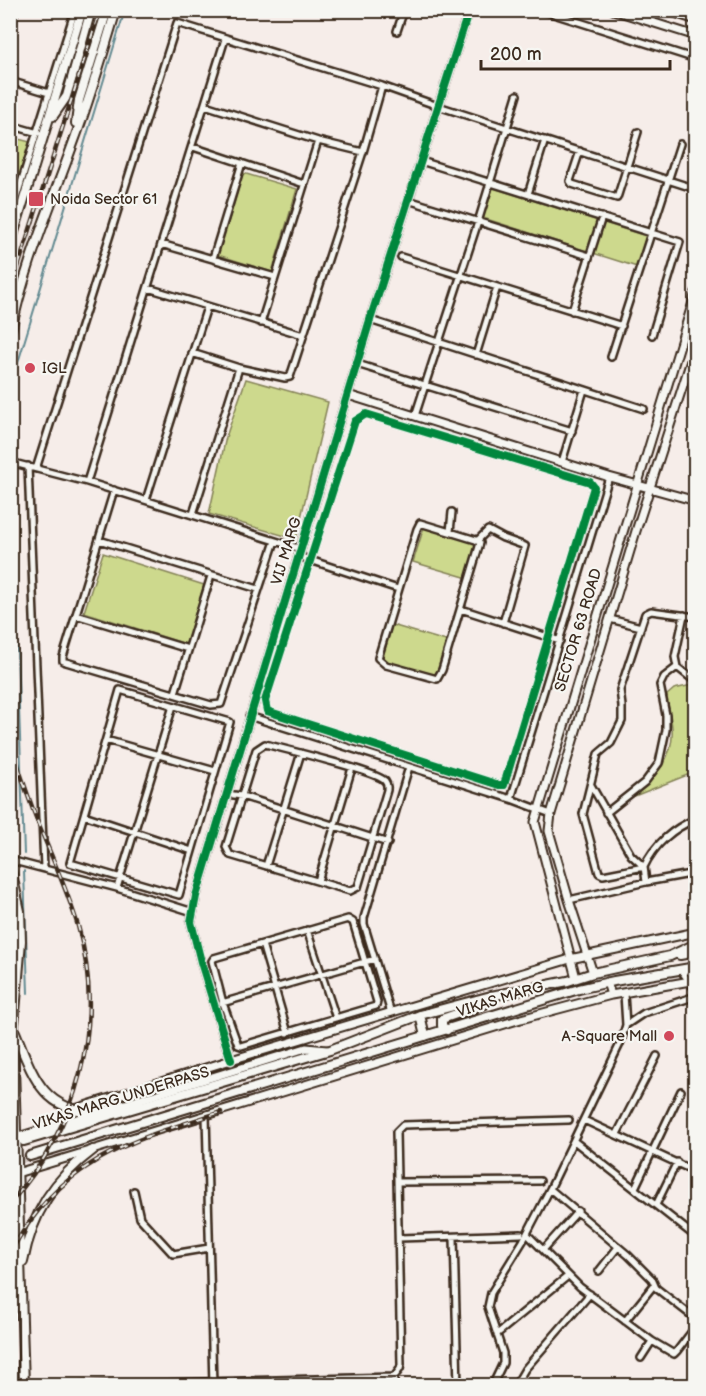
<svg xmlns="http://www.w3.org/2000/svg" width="706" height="1396" font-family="'Balsamiq Sans',sans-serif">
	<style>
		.green { fill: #cdd98d; stroke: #848256; stroke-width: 1.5 }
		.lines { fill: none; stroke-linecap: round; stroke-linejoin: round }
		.stream { stroke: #638a91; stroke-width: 2 }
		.secondary-tunnel { stroke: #d1c6c0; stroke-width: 8; stroke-dasharray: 8 4; stroke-linecap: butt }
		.minor-casing { stroke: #3b2a1e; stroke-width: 10 }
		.tertiary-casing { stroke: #3b2a1e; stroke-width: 11 }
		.secondary-casing { stroke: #3b2a1e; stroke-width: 12 }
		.minor { stroke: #f6f6f2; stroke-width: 5 }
		.tertiary { stroke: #f6f6f2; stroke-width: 7 }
		.secondary { stroke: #f6f6f2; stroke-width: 8 }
		.rail-casing { stroke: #3b2a1e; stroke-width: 4.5 }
		.rail { stroke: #f6f6f2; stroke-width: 2; stroke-dasharray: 7; stroke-linecap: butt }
		.cycleway-casing { stroke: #f6f6f2; stroke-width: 11 }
		.cycleway { stroke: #00873e; stroke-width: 8 }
		.poi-dot { fill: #d1495b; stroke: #f6f6f2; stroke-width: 2 }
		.labels { text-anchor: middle; stroke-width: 4.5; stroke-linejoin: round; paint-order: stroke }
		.poi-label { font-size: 15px; fill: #3b2a1e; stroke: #f6f6f2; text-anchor: start }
		.street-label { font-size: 15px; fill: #3b2a1e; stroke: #f6f6f2 }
	</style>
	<rect width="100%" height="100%" fill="#f6ede9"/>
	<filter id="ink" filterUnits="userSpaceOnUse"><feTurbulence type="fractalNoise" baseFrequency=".0167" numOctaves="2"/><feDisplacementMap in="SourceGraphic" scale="12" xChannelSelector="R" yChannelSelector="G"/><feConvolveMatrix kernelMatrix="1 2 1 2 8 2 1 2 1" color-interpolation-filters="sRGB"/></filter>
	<g filter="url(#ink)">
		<path class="green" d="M11,137L30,142L16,188L11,187Z
			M243,173L297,189L272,272L218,255Z
			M493,188L646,236L637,267L483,218Z
			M246,379L328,402L296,539L209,514L226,437Z
			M424,527L478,543L468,578L413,562Z
			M103,553L204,585L186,644L84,612Z
			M392,625L446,641L436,676L382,660Z
			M692,685L695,687V772L632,797C654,777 675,759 672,727C671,716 667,705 667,695L674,689Z"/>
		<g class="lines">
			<path class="stream" d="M10,389L125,10
				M11,474L24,854
				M24,871L28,993"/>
			<path class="secondary-tunnel" d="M10,1164L30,1156"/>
			<g class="minor-casing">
				<path id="minor" d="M541,10L696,59
					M10,26L15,10
					M397,31L404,10
					M10,81L49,93
					M205,105L318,141L363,152
					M10,125L38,133
					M193,147L304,184
					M580,151L570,181L572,184L617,198L638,132
					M421,161L680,242L652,335
					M10,194H11
					M528,194L545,140
					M408,200L589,256
					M10,218L75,10
					M161,244L275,277
					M401,257L622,326
					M213,258L242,163
					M148,288L303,335
					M572,311L602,217
					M370,320L644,409
					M261,323L318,141
					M192,353L239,368L285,378L290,377L363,152L382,86
					M476,355L497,287
					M611,357L680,144
					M357,364L572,431
					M366,414L590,482L594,487L504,785H499L267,711L265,701L355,421Z
					M415,416L478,222L517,95
					M10,462L87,482L301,549
					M562,462L584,390
					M28,466L44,868
					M36,469L177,23L382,86L438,106L696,189
					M87,482L225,39
					M114,490L63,657V661L66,662L211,705L221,704L275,541
					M146,500L207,307
					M193,514L239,368
					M420,523L476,540L480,543L442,670L437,679L386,665L378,658L417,529Z
					M450,532L452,512
					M99,540L258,589
					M477,541L488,530L503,538L525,546L503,623
					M298,556L398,589
					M461,609L560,641
					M76,615L188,649
					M684,615L675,657L677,667L696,682
					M610,619L641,627
					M120,690L230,722L179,895L70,863Z
					M175,693L211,576
					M249,716L511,799L551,814
					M106,740L215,771
					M265,744C284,749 376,771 385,781C388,785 387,786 387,790L358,887L350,891L230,855L226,847L256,750Z
					M693,774H696
					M591,785L631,855L644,867L646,882
					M226,794L242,796L388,843
					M511,799L609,477
					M606,813L645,782L659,763L666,730V715L660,685L664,677L677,667
					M84,815L192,851
					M10,860L117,888L193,912
					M266,866L301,753
					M644,867L603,875L599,873L583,814L598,754L611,743L622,721V706L620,690L645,614L651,611L696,617
					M644,867C654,845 673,828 696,819
					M318,881L352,768
					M117,888L173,706
					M569,900L646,882L696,873
					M348,919L353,922L377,1002L376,1006L241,1046L238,1045L223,1003L212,961L214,958Z
					M307,930L336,1018
					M262,944L288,1033
					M680,969L696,991
					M624,994L626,1025
					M222,1003L375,959
					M391,1013L364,924V918L409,767
					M206,1115L213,1386
					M584,1120L696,1172
					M617,1134L657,1056
					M574,1141L696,1237
					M397,1182L540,1181
					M635,1188L681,1091
					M550,1189L628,1255L652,1279L656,1288L696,1319
					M134,1191L140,1218L173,1254L209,1248
					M656,1205L677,1162
					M527,1234L580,1287L652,1341L674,1354L677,1351L696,1326
					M399,1238L521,1234
					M454,1238L458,1386
					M543,1250L578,1211
					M599,1271L618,1247
					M625,1321L654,1285
					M497,1334L568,1276
					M641,1358L652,1341
					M52,1386L394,1377
					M394,1386V1377L400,1369L401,1365L396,1132L403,1125L569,1120
					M492,1386L503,1363V1353L488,1307L491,1293L523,1241L550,1189L620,1044L626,1025L644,1013L696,996
					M515,1386L525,1369L590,1294"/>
			</g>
			<g class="tertiary-casing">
				<path id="tertiary" d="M613,10L696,36
					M665,10L696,20
					M348,395L609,477L696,501
					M593,973L569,900L549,831L551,814L636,531L696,345
					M576,978L535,822L696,292
					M607,982L611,995L696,980
					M231,1060L201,962L191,922L196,896L370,320L469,10
					M75,1109L231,1060L570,959L696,932
					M15,1138L306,1048L327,1050
					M17,1173L521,1019L611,995"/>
			</g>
			<g class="secondary-casing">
				<path id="secondary" d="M53,116L67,96L91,10
					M76,123L79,100L107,10
					M10,245L82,10
					M10,336C23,269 51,205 74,141C90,98 103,54 116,10
					M10,865L20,911L21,941L13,1036L24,1386
					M10,905L12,922L10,932
					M10,954L15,969
					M680,955L696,952
					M420,1015L425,1036
					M447,1030L442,1026V1019L485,1004L491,996
					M15,1032C32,1073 42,1111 94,1112
					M24,1141L330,1050L420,1015L491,996L568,981L593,973L670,956L696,944
					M30,1156L579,989L614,981L696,967
					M23,1262C32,1213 54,1179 93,1150"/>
			</g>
			<use href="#minor" class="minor"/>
			<use href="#tertiary" class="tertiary"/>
			<use href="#secondary" class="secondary"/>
			<g class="rail-casing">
				<path id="rail" d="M10,292L100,10
					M10,741C19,770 29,800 40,828C53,860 68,892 78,926C106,1025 78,1127 10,1203
					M10,1253C60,1161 128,1141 221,1112"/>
			</g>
			<use href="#rail" class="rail"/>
			<g class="cycleway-casing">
				<path id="cycleway" d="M366,414L590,482L594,487L504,785H499L267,711L265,701L355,421Z
					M231,1060L201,962L191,922L196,896L370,320L469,10"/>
			</g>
			<use href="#cycleway" class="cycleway"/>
		</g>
	</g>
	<g class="poi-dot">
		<rect x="28" y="191" width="16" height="16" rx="3"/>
		<circle cx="30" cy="368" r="6"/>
		<circle cx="669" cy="1036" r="6"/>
	</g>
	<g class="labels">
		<g class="poi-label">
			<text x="50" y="204">Noida Sector 61</text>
			<text x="42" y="373">IGL</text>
			<text x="657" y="1041" text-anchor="end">A-Square Mall</text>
		</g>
		<g class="street-label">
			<text transform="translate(286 551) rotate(-73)" y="5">VIJ MARG</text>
			<text transform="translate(578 630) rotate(-73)" y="5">SECTOR 63 ROAD</text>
			<text transform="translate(500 999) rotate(-17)" y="5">VIKAS MARG</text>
			<text transform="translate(121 1098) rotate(-17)" y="5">VIKAS MARG UNDERPASS</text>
		</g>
	</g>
	<rect width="706" height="1396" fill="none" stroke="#f6f6f2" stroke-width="36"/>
	<rect x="18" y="18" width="670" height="1360" fill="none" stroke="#3b2a1e" stroke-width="2" filter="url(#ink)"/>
	<path d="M481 60v9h189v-9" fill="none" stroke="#3b2a1e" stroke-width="3"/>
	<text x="490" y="60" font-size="18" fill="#3b2a1e" stroke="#f6f6f2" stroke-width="4.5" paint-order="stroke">200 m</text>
</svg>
